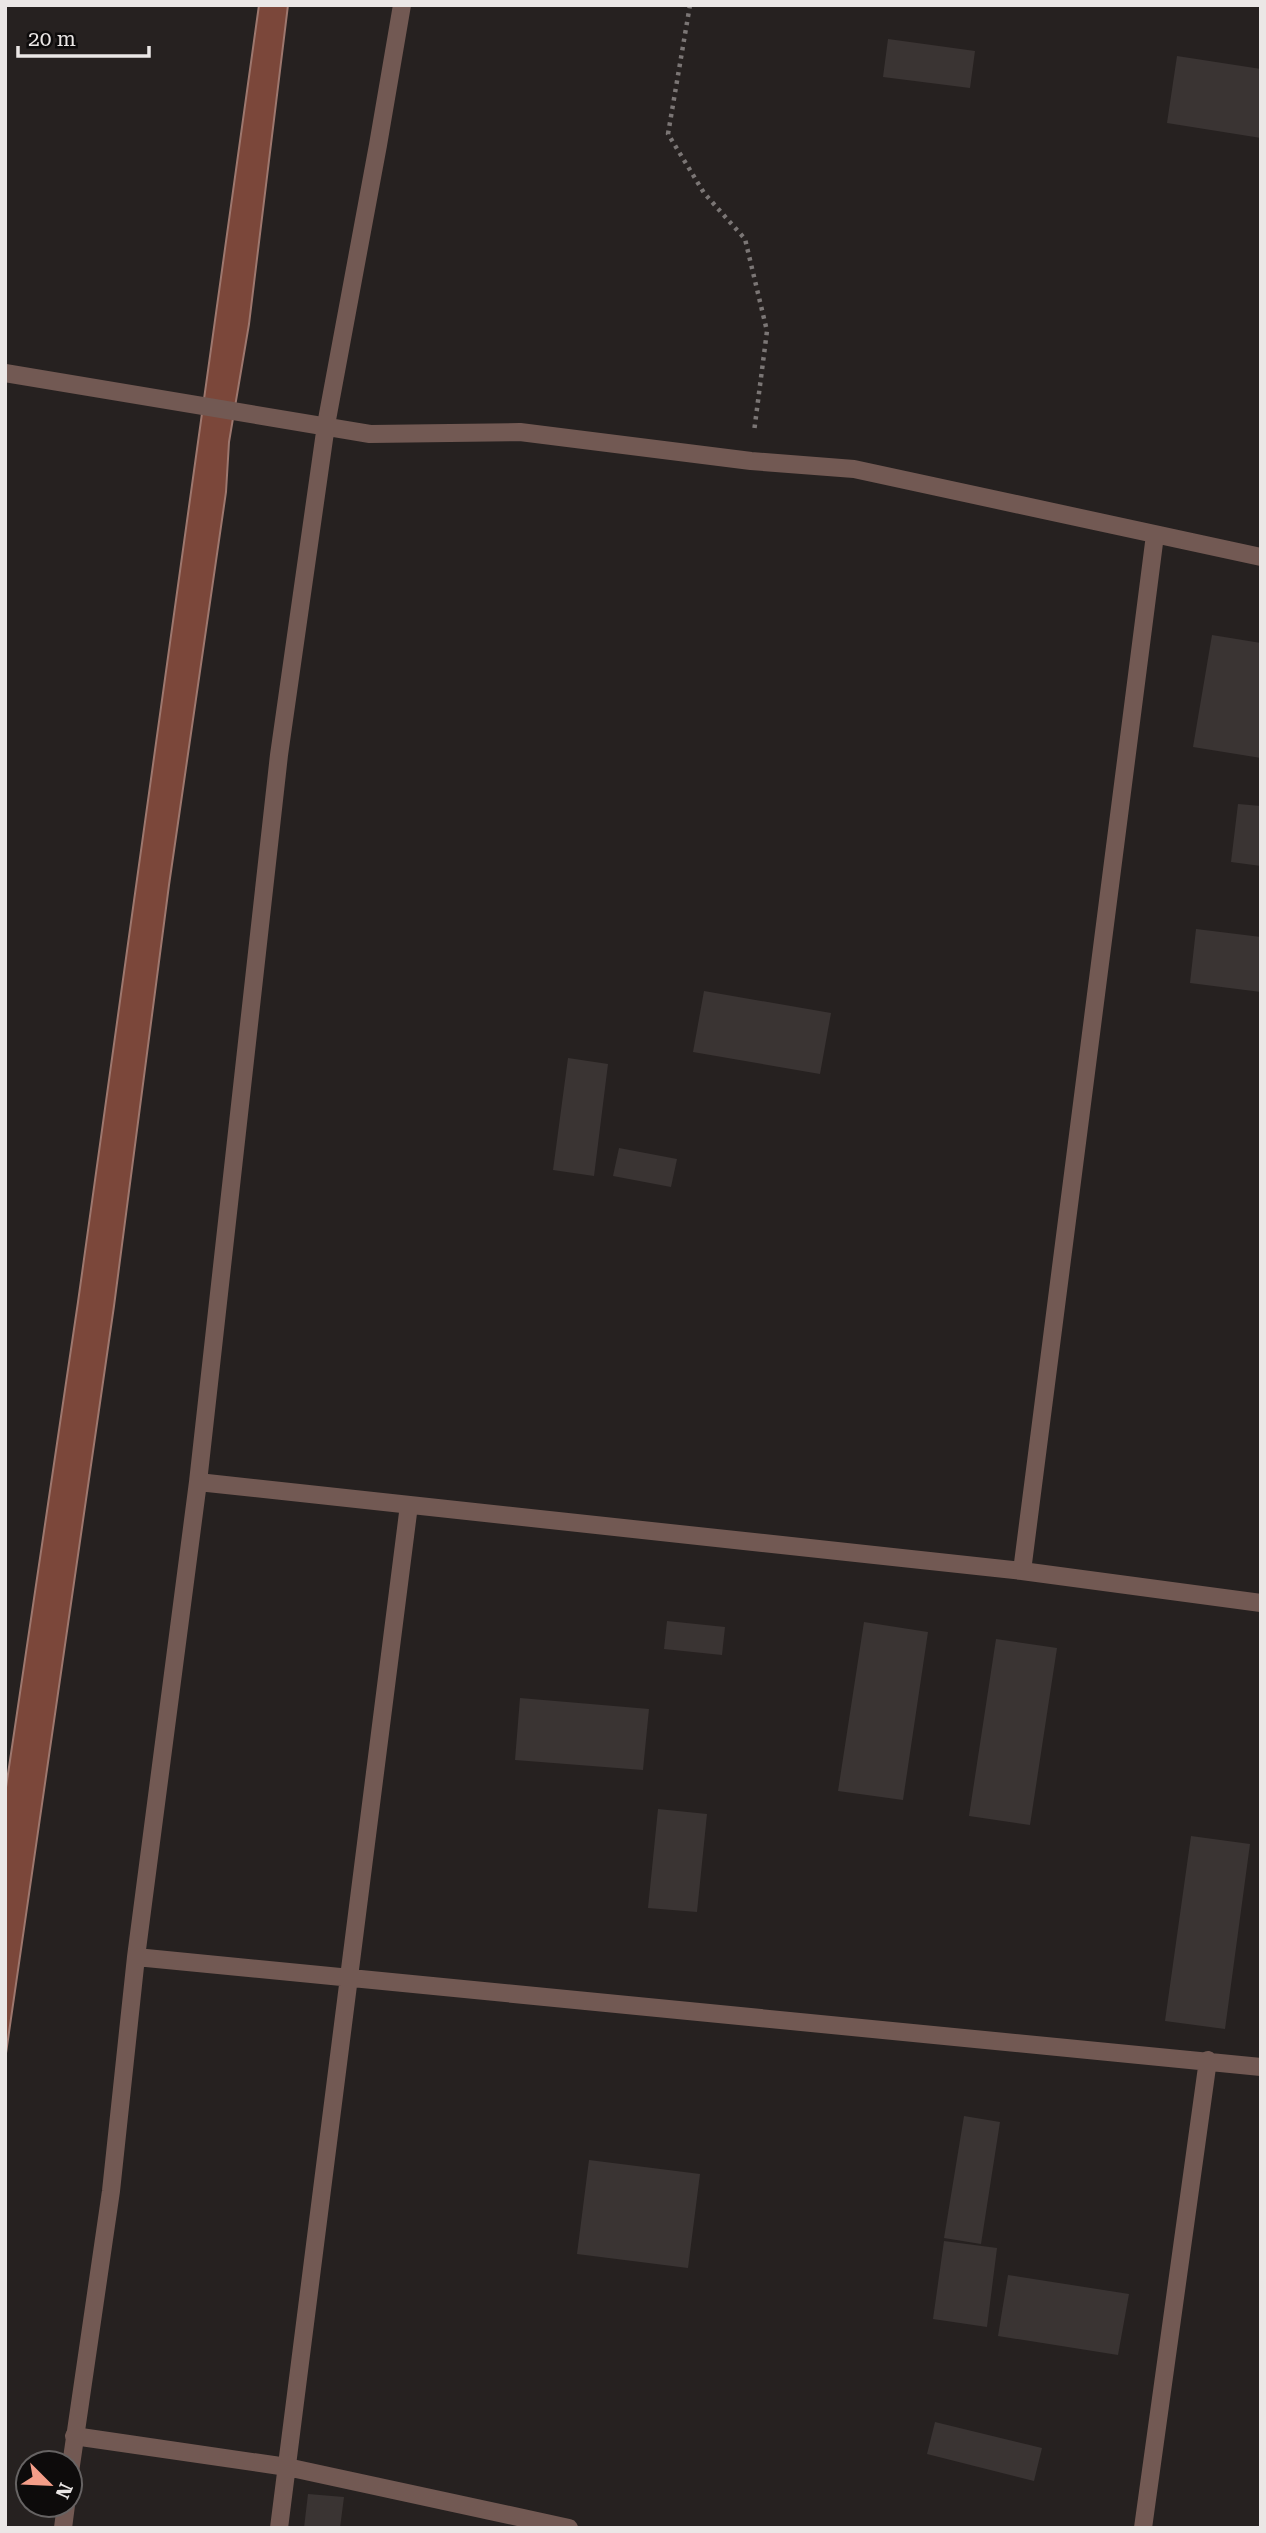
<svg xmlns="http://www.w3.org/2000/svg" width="1266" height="2533" font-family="'Roboto Serif',serif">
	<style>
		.water { fill: #7b473a; stroke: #9d776e; stroke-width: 2 }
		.building { fill: #3a3433 }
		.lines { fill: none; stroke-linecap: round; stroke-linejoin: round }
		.path { stroke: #7b7675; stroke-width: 4.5; stroke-dasharray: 3.5 5; stroke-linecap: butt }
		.minor { stroke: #725953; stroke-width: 18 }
	</style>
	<rect width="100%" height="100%" fill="#262120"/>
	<path class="water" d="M259,5H288L249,324L229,442L226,492L169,885L114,1306L5,2060V1794L78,1302Z"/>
	<path class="building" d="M888,39L975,51L970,88L883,77Z
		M1177,56L1261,69V138L1167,123Z
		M1212,635L1261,643V758L1193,747Z
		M1238,804L1261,806V866L1231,862Z
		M1196,929L1261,937V992L1190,983Z
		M704,991L831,1013L820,1074L693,1052Z
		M568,1058L608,1064L594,1176L553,1170Z
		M619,1148L677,1159L671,1187L613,1176Z
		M667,1621L725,1627L722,1655L664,1649Z
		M864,1622L928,1632L903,1800L838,1791Z
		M996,1639L1057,1648L1030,1825L969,1816Z
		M520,1698L649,1709L643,1770L515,1760Z
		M658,1809L707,1814L697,1912L648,1908Z
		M1191,1836L1250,1844L1225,2029L1165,2021Z
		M964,2116L1000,2122L981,2244L944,2238Z
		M589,2160L700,2174L688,2268L577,2254Z
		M944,2241L997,2248L987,2327L933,2319Z
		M1008,2275L1129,2294L1118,2355L998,2336Z
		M935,2422L1042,2448L1034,2481L927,2454Z
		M308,2494L344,2497L340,2528H304Z"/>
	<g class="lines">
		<path class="path" d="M690,5L668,134L704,193L745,239L767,331L754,432"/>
		<path class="minor" d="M5,373L370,434L520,432L751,461L854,469L1261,557
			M198,1482L1022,1571L1261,1603
			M1022,1571L1155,535
			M136,1957L1261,2067
			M74,2436L287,2467L569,2528
			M70,2472L111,2191L136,1957L198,1482L279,755L326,425L378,145L402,5
			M63,2528L66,2505
			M279,2528L409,1505
			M1143,2528L1208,2060"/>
	</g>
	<rect width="1266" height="2533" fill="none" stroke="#ebe7e6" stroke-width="14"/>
	<g transform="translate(49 2484) rotate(114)"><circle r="33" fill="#0d0b0b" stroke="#666363" stroke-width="2"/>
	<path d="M0-5L12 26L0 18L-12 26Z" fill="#f49e89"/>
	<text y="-10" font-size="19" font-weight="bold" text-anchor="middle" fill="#ebe7e6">N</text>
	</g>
	<path d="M18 46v10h131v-10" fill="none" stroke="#ebe7e6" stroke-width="3.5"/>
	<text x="28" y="46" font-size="21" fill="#ebe7e6" stroke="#0d0b0b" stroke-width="5" paint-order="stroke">20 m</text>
</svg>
